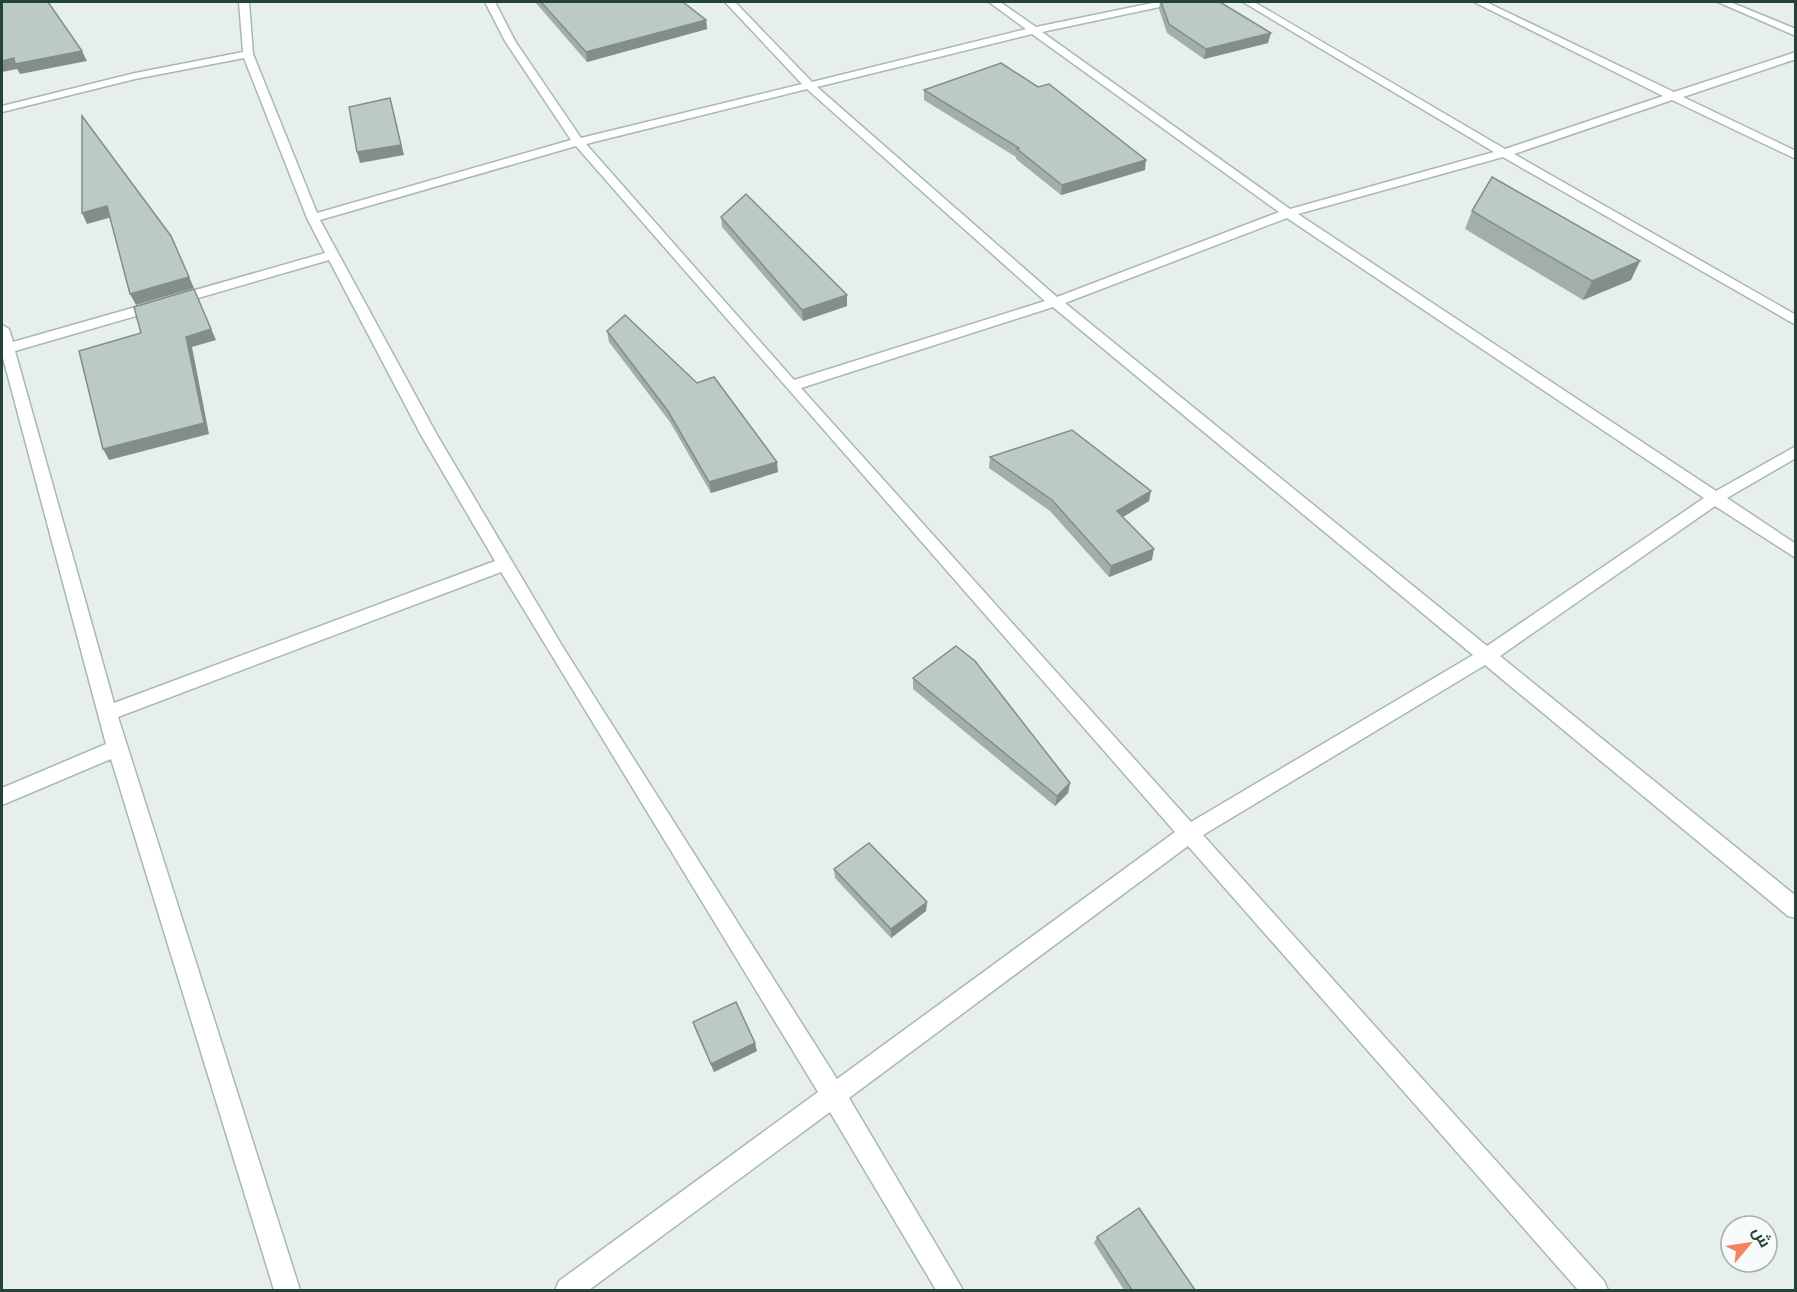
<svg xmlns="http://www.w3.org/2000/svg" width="1797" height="1292" font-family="Lato,Cairo,sans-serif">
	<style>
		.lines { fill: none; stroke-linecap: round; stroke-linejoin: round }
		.street-casing { stroke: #a8b8b2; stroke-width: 3 }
		.street { fill: #fff; fill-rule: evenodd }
		.wall { fill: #a1aea9 }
		.shaded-wall { fill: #838d89 }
		.building { fill: #bbcac4; stroke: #838d89; stroke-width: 1.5 }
	</style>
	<rect width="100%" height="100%" fill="#e6efeb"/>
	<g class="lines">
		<g class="street-casing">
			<path id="street" d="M239,2H249L253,54L317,213L571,140L505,41L485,2H495L515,41L581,138L802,84L725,2H735L812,82L1026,29L989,2H1000L1036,27L1157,2H1174L1169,5L1042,32L1290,209L1494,152L1243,2H1254L1505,149L1663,96L1474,2H1486L1674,92L1796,52V59L1683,97L1796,151V159L1672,100L1514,154L1796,315V325L1503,157L1298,214L1716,491L1796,446V458L1727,498L1796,544V558L1715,506L1500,656L1796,896V918L1788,916L1485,665L1203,835L1604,1281L1608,1290H1578L1188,846L849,1098L963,1290H936L830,1112L589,1290H555L559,1281L818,1092L501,572L118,717L300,1290H274L111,759L2,805V788L106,744L2,354V325L9,329L13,342L325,253L307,218L244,58L135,79L2,112V106L135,73L243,52ZM1032,34L1279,212L1057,297L817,87ZM807,89L1045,301L794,380L586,144ZM576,146L1175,832L837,1079L564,649L437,435L320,220ZM1287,218L1704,498L1487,646L1065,303ZM329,260L421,435L495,561L114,703L15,351ZM1053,307L1473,655L1191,822L801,388Z
				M1718,2H1730L1796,29V36Z"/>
		</g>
		<use href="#street" class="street"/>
	</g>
	<path class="wall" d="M535,2H683L706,20L707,29L587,62Z
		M1160,2H1220L1268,43L1204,59L1167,33L1159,9Z
		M924,90L1145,170L1061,195L1016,159V157L924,100Z
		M1472,211L1631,280L1583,300L1465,229Z
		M721,217L847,306L803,321L722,227Z
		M607,331L778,472L711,493L670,422L609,342Z
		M990,457L1149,501L1122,517L1152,560L1109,577L1050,511L989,468Z
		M913,678L1070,783L1068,793L1055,806L913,689Z
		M834,869L927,902L926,911L891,938L835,878Z
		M693,1022L757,1051L714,1072L696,1031Z
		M1097,1237L1195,1290H1124L1094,1243Z"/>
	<path class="shaded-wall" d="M706,20L707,29L587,62L586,52Z
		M1271,33L1268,43L1204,59L1206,49Z
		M82,51L87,61L20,74L17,69L2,72V61L14,58Z
		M390,98L404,155L360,163L357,152Z
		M1146,160L1145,170L1061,195L1062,185Z
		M107,206L112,217L87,224L82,213Z
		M171,236L194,288L136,305L130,294Z
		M1640,261L1631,280L1583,300L1592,281Z
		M194,289L216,340L192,347L209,434L109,460L103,449L186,337Z
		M847,295V306L803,321L802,310Z
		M777,462L778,472L711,493L709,482Z
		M1151,491L1149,501L1115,522L1117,511Z
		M1154,549L1152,560L1109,577L1111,566Z
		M1070,783L1068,793L1055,806L1057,796Z
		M927,902L926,911L891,938V929Z
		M755,1043L757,1051L714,1072L711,1064Z"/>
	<path class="building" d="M2,2H48L82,51L15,64L14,58L2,61Z
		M541,2H683L706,20L586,52Z
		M1161,2H1220L1271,33L1206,49L1169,24Z
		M1001,63L1038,87L1049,84L1146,160L1062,185L1017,149L1019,148L924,90Z
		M390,98L401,145L357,152L349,107Z
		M82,116L171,236L189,277L130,294L107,206L82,213Z
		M1492,177L1640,261L1592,281L1472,211Z
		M746,194L847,295L802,310L721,217Z
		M194,289L211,329L186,337L204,423L103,449L79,351L141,333L134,307Z
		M625,315L697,383L714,377L777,462L709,482L668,411L607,331Z
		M1072,430L1151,491L1117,511L1154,549L1111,566L1052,500L990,457Z
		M956,646L975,661L1070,783L1057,796L913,678Z
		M869,843L927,902L891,929L834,869Z
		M736,1002L755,1043L711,1064L693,1022Z
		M1139,1208L1195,1290H1132L1097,1237Z"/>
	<rect width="1797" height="1292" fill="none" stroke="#24423a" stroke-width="6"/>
	<g transform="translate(1749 1244) rotate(61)"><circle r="28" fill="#f7fbf9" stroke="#a3b1ad" stroke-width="1.5"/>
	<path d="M0-4.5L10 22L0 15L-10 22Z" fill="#f4845f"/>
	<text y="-9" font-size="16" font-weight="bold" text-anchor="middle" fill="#24423a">ش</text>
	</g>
</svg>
